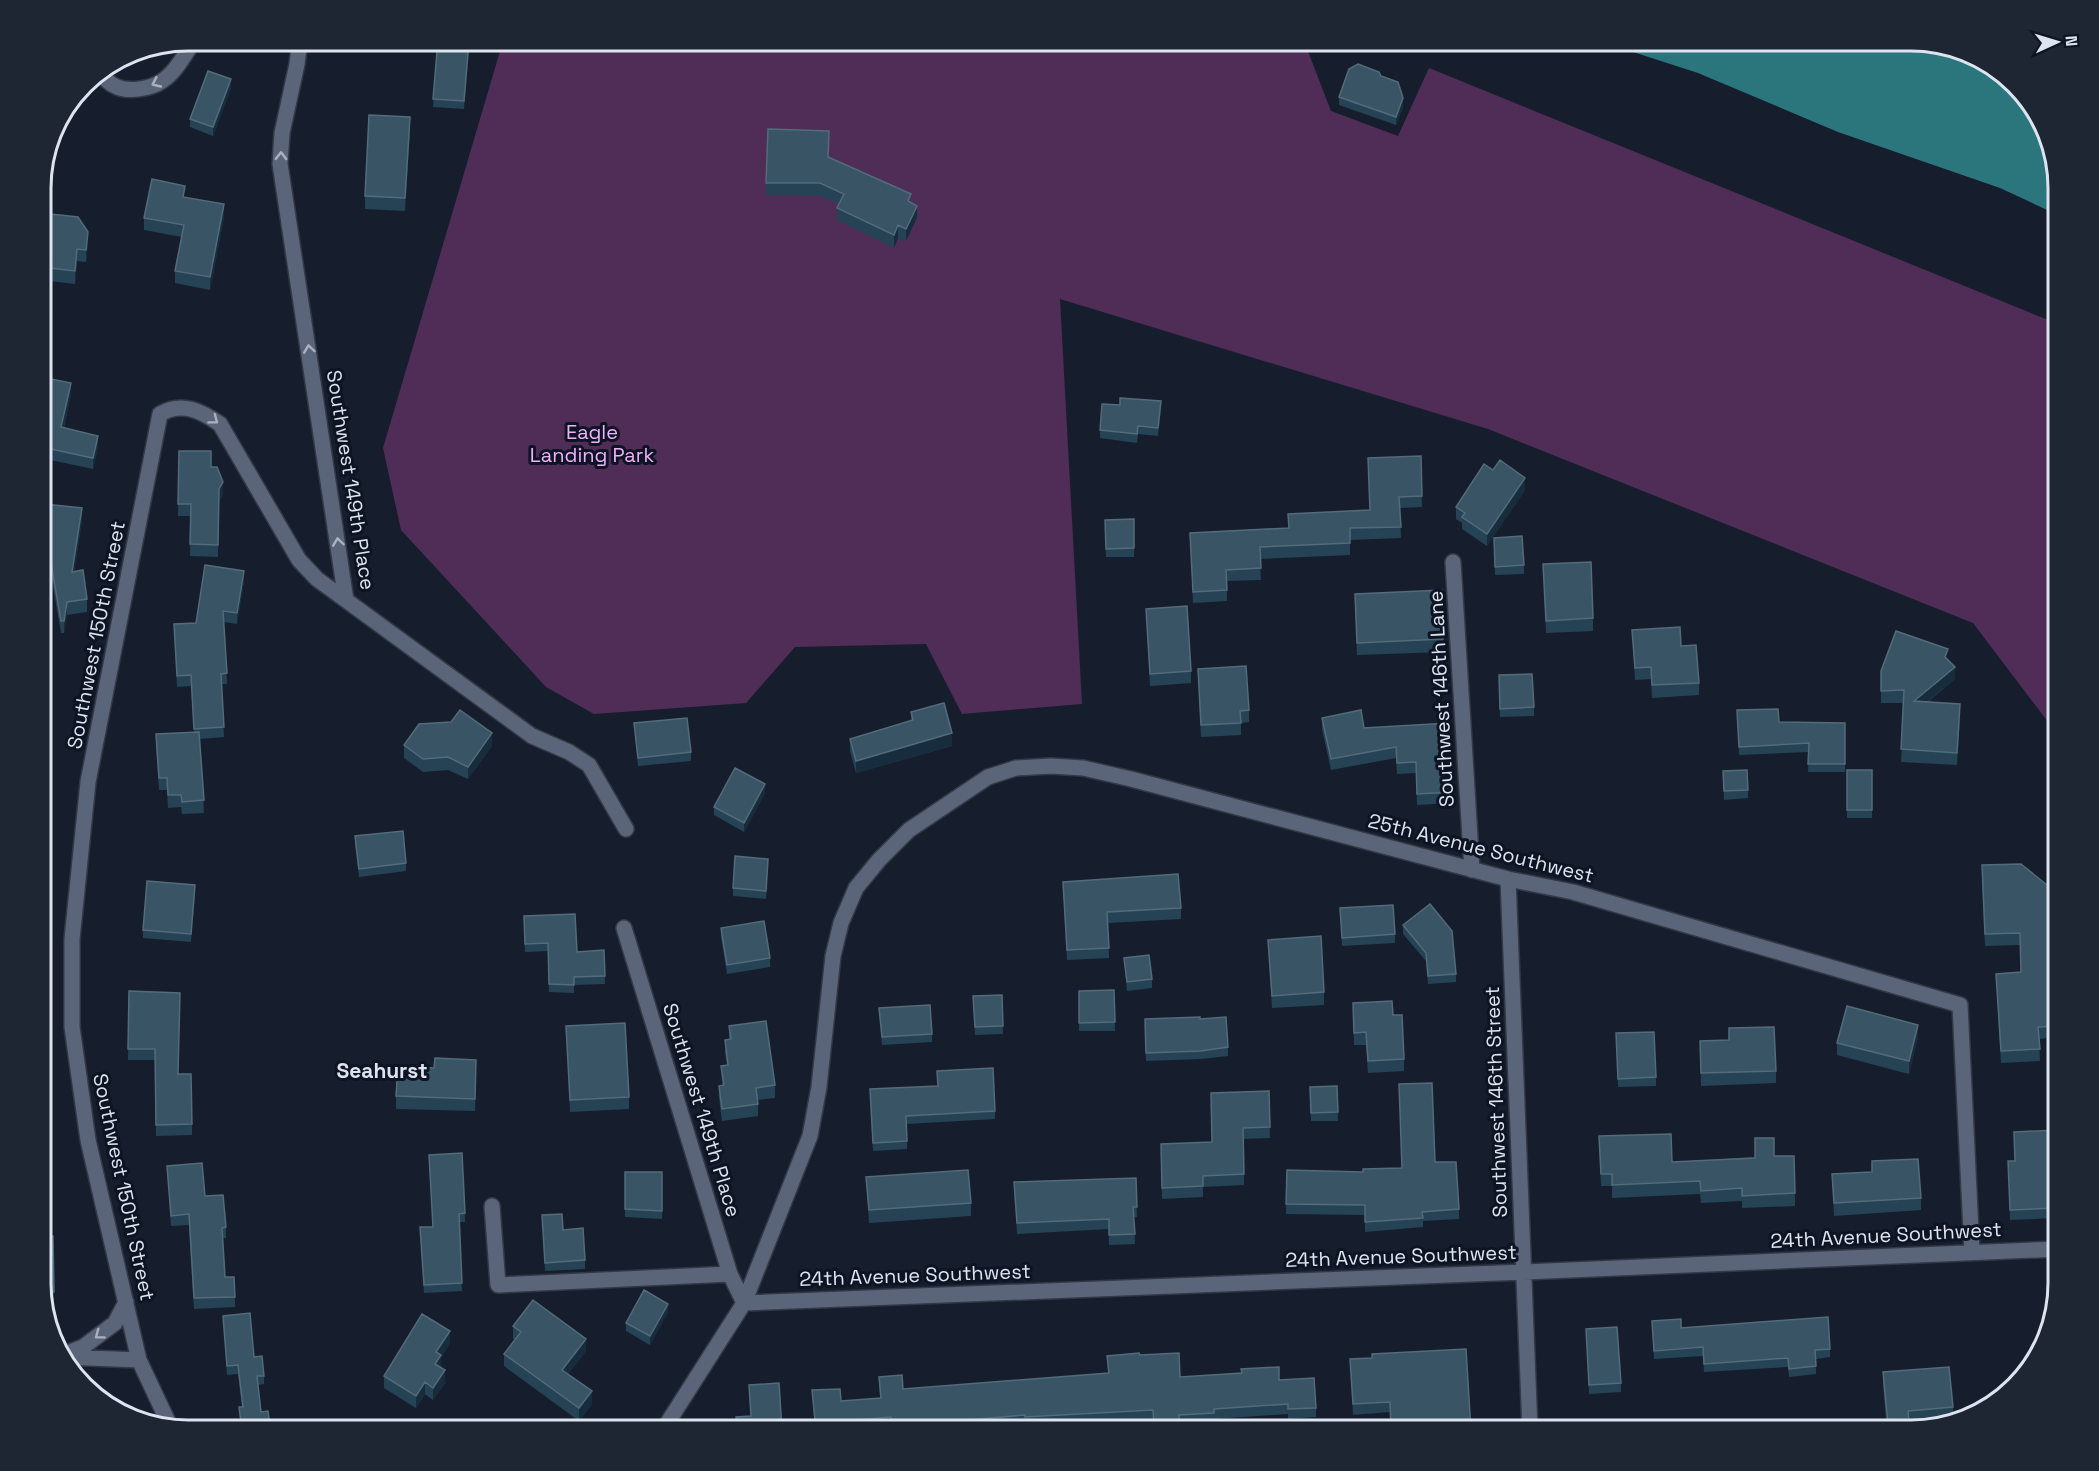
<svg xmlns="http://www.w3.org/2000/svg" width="2099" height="1471" font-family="'Space Grotesk',sans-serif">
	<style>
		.green { fill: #502d56 }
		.water { fill: #2b757d }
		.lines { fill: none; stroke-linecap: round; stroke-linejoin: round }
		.minor-casing { stroke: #333846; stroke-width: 18 }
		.minor { stroke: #5b6579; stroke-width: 15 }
		.wall { fill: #254354 }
		.shaded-wall { fill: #172d3e }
		.building { fill: #395464; stroke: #536b7a; stroke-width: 1.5 }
		.oneway { stroke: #aab1c0 }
		.labels { text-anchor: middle; stroke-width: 6; stroke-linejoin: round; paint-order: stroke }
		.park-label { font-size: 20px; fill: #f0b1fb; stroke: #0d1524 }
		.street-label { font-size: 20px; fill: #dee4ef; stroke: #0d1524 }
		.neighbourhood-label { font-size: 21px; font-weight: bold; fill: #dee4ef; stroke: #0d1524 }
		.rim { fill: none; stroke: #dee4ef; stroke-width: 3 }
	</style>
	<rect width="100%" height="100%" fill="#161e2e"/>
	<path class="green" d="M503,41H1304L1331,111L1398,136L1429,68L2058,324V735L1973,623L1488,429L1060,299L1082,704L962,714L926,644L795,647L746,703L594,714L546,687L401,530L383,448Z"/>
	<path class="water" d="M1599,41H1911L1958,48L2001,71L2043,122L2058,188V215L2000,188L1838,132L1698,73Z"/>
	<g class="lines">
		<g class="minor-casing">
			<path id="minor" d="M300,41L297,64L282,133L280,164L346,600
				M100,71C104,78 109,84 117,87C129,92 151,89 162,81C176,72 185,54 194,41
				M1453,562L1472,870
				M1508,879L1530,1430
				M624,928L730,1274L744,1303L1524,1272L2058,1249
				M492,1206L498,1285L730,1274
				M60,1356L83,1347L115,1323L126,1302
				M64,1357L139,1360
				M171,1428L139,1360L88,1140L72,1027V939L88,782L160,414C182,401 201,411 220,424L299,560L317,579L532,736L569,752L589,765L626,829
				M663,1430L744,1303L810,1136L819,1087L833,956L841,923L856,888L879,860L909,830L988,777L1016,768L1051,766L1083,768L1131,779L1508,879L1573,892L1960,1005L1972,1252"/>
		</g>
		<use href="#minor" class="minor"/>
	</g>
	<path class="wall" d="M438,40H470L464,109L433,107Z
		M1381,76L1403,107L1396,125L1339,105V97Z
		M231,88L213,136L190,127V119Z
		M410,130L405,211L365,209V196Z
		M828,157L911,203L917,218L906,241L898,238L894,248L837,220V208L839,204L820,196L766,195V183Z
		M185,197L224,217L210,290L175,283V271L182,237L144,230V218Z
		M41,213L88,244L86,262L77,261L75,284L41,280Z
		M41,377L71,394L64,428L98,447L93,469L41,458Z
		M1161,409L1158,436L1138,434L1137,443L1100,438V430Z
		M179,451L211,467L223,494L219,501L218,557L190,556L191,516H178Z
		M1421,456L1422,507L1400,508L1401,538L1350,540V555L1260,559L1261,580L1227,581V601L1193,603L1190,533L1288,528V514L1370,510L1368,458Z
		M1525,490L1487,546L1462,529V523L1456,519V507Z
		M1134,519V557H1106L1105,520Z
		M82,521L74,572L87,599V612L67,615L64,633H61L50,569L41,568V527Z
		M1494,538L1524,565V574L1495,575Z
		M1543,564L1593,618V631L1546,633Z
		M244,581L237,624L224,622L227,684H221L224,737L200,739L204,813L182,814L181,807L168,808L167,790H159L156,747V734L194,732L191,686L177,687L174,624L196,623Z
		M1355,594L1443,639V652L1357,655Z
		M1146,609L1191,671V683L1150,686Z
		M1632,630L1699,683V695L1652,698L1651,679L1635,680Z
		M1948,660L1955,679L1928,702L1960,716L1957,765L1901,762L1904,703H1881V671Z
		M1198,669L1249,710V722L1241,723V735L1201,737Z
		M1499,684L1534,707V716L1500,717Z
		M1737,710L1779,722L1845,723V772H1808L1809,752L1739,755Z
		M911,712L952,746L856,773L850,751V739L911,721Z
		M1322,718L1364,728L1449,723L1453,803L1417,805L1416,773L1397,774L1396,758L1331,770L1322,729Z
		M634,723L691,752V761L638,766Z
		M404,745L492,746L468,779L448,770L423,772L404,758Z
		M1847,770H1872V818H1847Z
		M1723,771L1748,790V798L1724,800Z
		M765,793L744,832L714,815V807Z
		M355,836L406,863V871L359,877L355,845Z
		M768,867L766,899L733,896V888Z
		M1982,877L2054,951L2058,954V1037L2039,1039L2040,1061L2001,1063L1996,974L2021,972L2020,945L1985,946Z
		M1063,882L1181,908V919L1108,923L1109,958L1067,960Z
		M195,893L191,942L143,938V930Z
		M1340,908L1395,934V943L1342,946Z
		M524,916L577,952L604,950L605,984L574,985V993L549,992L548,951L525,952Z
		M1403,925L1456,974V982L1428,984L1426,961L1403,934Z
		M721,928L770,958V967L727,974L721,937Z
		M1268,940L1324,992V1005L1272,1008Z
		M1124,958L1152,979V988L1127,991Z
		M1114,990L1115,1031H1079V991Z
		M129,991L178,1074L192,1124V1135L156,1136L155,1060H128Z
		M1002,995L1003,1034L975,1035L973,996Z
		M1353,1003L1404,1059V1071L1368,1073L1366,1045H1354Z
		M879,1008L932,1034V1042L882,1045Z
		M1145,1019H1200L1228,1047V1056L1201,1059L1146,1061Z
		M566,1026L629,1097V1109L570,1112Z
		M729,1026L775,1085V1098L758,1100V1116L722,1121L719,1098V1086L722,1085L721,1066L727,1065L725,1053V1040H729Z
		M1918,1037L1909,1074L1837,1055V1043Z
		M1729,1040L1776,1071V1083L1701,1086L1700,1041Z
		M1616,1042L1656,1077V1086L1618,1087Z
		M434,1068L476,1072L475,1111L396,1109V1096Z
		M1337,1086L1338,1121H1311L1310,1087Z
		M1269,1091L1270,1138L1244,1139V1185L1203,1187V1197L1162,1199L1161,1155L1212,1142Z
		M870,1097L995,1111V1119L907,1124V1149L873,1151Z
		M1599,1136L1672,1162L1774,1156L1795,1193V1206L1742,1208V1201L1701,1203L1700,1194L1612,1198V1186H1601Z
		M2058,1149V1218L2010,1220L2008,1161H2015Z
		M429,1155L465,1213V1222H459L462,1291L424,1293L420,1227H433Z
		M1872,1161L1921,1198V1210L1834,1216L1832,1174L1872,1172Z
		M1435,1162L1459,1209V1219L1423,1221V1227L1365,1232V1215L1286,1214L1287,1170L1363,1172L1402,1168Z
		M167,1166L205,1196L226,1227V1238H223L225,1277L235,1297V1307L194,1309L189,1225L171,1226Z
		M625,1172H662V1219L625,1217Z
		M866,1177L971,1203V1216L869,1223Z
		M1136,1178L1137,1217H1134L1135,1244L1109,1245V1229L1017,1234L1014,1182Z
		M542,1215L585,1260V1269L545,1271Z
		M53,1236L54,1300L43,1301L41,1292Z
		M668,1312L650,1345L626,1331V1323Z
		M223,1316L254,1357L264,1376V1384L258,1385L261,1412L270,1427L285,1430H241L239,1407H242L238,1374L227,1375Z
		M1652,1321L1681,1328L1830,1349V1357L1816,1359V1374L1789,1377L1788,1367L1704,1372L1703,1356L1654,1359Z
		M513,1326L586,1351L568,1374L592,1404L579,1421L504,1366V1354L515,1340L513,1339Z
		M1586,1329L1621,1383V1392L1589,1394Z
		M450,1343L441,1358V1368L445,1383L433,1400L425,1394L416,1408L384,1388V1376Z
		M1140,1355L1180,1377L1279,1380L1316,1408V1417L1288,1419V1414L1214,1419V1423L1179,1425V1431H1154L1153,1420L1025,1427V1425L960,1430H891V1426L844,1430H815L812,1390L841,1401L880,1398L879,1377L903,1389L1108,1374L1107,1356Z
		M1350,1359L1471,1431H1391L1390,1412L1353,1415Z
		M1883,1372L1953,1407V1420L1909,1424V1431H1887L1883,1385Z"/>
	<path class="shaded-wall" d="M469,40H470L464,109V101Z
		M231,79V88L213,136V127Z
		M1403,98V107L1396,125V117Z
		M410,117V130L405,211V198Z
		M224,204V217L210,290V277Z
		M917,206V218L906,241V229Z
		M898,225V238L894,248V235Z
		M88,232V244L86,262V250Z
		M77,249V261L75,284V271Z
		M71,383V394L61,438V427Z
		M1161,401V409L1158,436V428Z
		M98,436V447L93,469V458Z
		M1525,478V490L1487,546V534Z
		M223,482V494L219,501L218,557L219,489Z
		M82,508V521L72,585V572Z
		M244,571V581L237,624V613Z
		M67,602V615L64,633V621Z
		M1955,667V679L1914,713V701Z
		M1960,704V716L1957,765V753Z
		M492,733V746L468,779V767Z
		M952,733V746L856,773V761Z
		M765,784V793L744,832V823Z
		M195,885V893L191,942V934Z
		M1918,1025V1037L1909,1074V1061Z
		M668,1304V1312L650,1345V1336Z
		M450,1331V1343L441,1358V1368L435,1364L436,1352Z
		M586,1339V1351L562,1382V1370Z
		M445,1370V1383L433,1400V1388Z
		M425,1382V1394L416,1408V1396Z
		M592,1391V1404L579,1421V1408Z"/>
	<path class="building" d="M438,40H469L464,101L433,99Z
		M1358,64L1379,72L1381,76L1398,82L1403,98L1396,117L1339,97L1349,69Z
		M208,71L231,79L213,127L190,119Z
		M369,115L410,117L405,198L365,196Z
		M768,129L829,131L828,157L911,194L908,201L917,206L906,229L898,225L894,235L837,208L844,194L820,183H766Z
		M152,179L185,186L183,197L224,204L210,277L175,271L184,225L144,218Z
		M41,213L78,217L88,232L86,250L77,249L75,271L41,267Z
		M41,377L71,383L61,427L98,436L93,458L41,447Z
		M1120,398L1161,401L1158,428L1138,426L1137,434L1100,430L1102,404L1120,405Z
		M179,451H211V467H217L223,482L219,489L218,545L190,544L191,504H178Z
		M1421,456L1422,496L1399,497L1401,527L1350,528V543L1260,547L1261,568L1226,570L1227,590L1193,592L1190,533L1289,528L1288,514L1370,510L1368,458Z
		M1500,460L1525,478L1487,534L1462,517L1465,513L1456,507L1484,464L1493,470Z
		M44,504L82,508L72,572L83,570L87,599L67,602L64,621H61L50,557L41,556V527Z
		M1134,519V548L1106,549L1105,520Z
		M1522,536L1524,565L1495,567L1494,538Z
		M1591,562L1593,618L1546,621L1543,564Z
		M205,565L244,571L237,613L223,611L227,673L221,674L224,727L194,729L191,675L177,676L174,624L196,623Z
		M1442,590L1443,639L1357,643L1355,594Z
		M1187,606L1191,671L1150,674L1146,609Z
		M1680,627L1681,646L1696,645L1699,683L1652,685L1651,667L1635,668L1632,630Z
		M1896,631L1948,649L1945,657L1955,667L1914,701L1960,704L1957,753L1901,749L1904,690L1881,691V671Z
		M41,666L42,698H41Z
		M1246,666L1249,710L1240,711L1241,723L1201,725L1198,669Z
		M1532,674L1534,707L1500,709L1499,675Z
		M944,703L952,733L856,761L850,739L913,720L911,712Z
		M1778,709L1779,722L1845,723V764H1808L1809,743L1739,747L1737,710Z
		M460,710L492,733L468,767L448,757L423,759L404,745L419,724L451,722Z
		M1361,710L1364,728L1449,723L1453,792L1417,794L1416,762L1397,763L1396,747L1331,759L1322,718Z
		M687,718L691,752L638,758L634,723Z
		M199,732L204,800L182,802L181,795H168L167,778H159L156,734Z
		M735,768L765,784L744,823L714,807Z
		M1747,770L1748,790L1724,791L1723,771Z
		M1847,770H1872V810H1847Z
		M403,831L406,863L359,869L355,836Z
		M735,856L768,859L766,891L733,888Z
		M2021,864L2052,889L2054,951L2058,954V1026L2038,1027L2040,1049L2001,1051L1996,974L2021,972L2020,933L1985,934L1982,865Z
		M1178,874L1181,908L1107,912L1109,948L1067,950L1063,882Z
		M147,881L195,885L191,934L143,930Z
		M1430,904L1452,931L1456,974L1428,976L1426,953L1403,925Z
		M1393,905L1395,934L1342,938L1340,908Z
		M575,914L577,952L604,950L605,976L574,977V985L549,984L548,943L525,944L524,916Z
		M764,921L770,958L727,965L721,928Z
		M1321,936L1324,992L1272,996L1268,940Z
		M1149,955L1152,979L1127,982L1124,958Z
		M1114,990L1115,1022L1079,1023V991Z
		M129,991L180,993L178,1074H191L192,1124L156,1125L155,1049H128Z
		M1002,995L1003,1026L975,1027L973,996Z
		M1392,1001L1393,1015H1402L1404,1059L1368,1061L1366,1032L1354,1033L1353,1003Z
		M930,1005L932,1034L882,1037L879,1008Z
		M1847,1006L1918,1025L1909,1061L1837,1043Z
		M1200,1017V1019L1226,1017L1228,1047L1201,1051L1146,1053L1145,1019Z
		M766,1021L775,1085L756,1088L758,1104L722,1109L719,1086L724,1085L721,1066L728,1065L725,1040L731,1039L729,1026Z
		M625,1023L629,1097L570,1100L566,1026Z
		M1774,1027L1776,1071L1701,1073L1700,1041L1729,1040V1028Z
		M1654,1032L1656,1077L1618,1079L1616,1033Z
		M435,1058L476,1060L475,1099L396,1096L398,1066L434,1068Z
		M993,1068L995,1111L906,1116L907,1141L873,1143L870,1089L938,1086L937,1071Z
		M1432,1083L1435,1162H1456L1459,1209L1422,1212L1423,1218L1365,1222V1205L1286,1204L1287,1170L1363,1172V1169L1402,1168L1399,1084Z
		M1337,1086L1338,1112L1311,1113L1310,1087Z
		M1269,1091L1270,1127L1243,1128L1244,1174L1203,1176V1186L1162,1188L1161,1144L1212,1142L1211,1093Z
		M2058,1130V1208L2010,1210L2008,1161H2015L2014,1132Z
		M1671,1134L1672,1162L1755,1158V1138H1774V1156H1794L1795,1193L1742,1196V1188L1701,1191L1700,1181L1612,1185V1174H1601L1599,1136Z
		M462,1153L465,1213L459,1214L462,1283L424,1285L420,1227H433L429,1155Z
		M1918,1159L1921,1198L1834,1203L1832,1174L1872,1172V1161Z
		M202,1163L205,1196L223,1195L226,1227L222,1228L225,1277H234L235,1297L194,1298L189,1214L171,1216L167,1166Z
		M968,1170L971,1203L869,1210L866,1177Z
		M625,1172H662V1211L625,1209Z
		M1136,1178L1137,1207H1133L1135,1234L1109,1235V1219L1017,1223L1014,1182Z
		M562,1214L563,1230L583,1228L585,1260L545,1263L542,1215Z
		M53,1236L54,1292H41V1237Z
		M644,1290L668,1304L650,1336L626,1323Z
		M533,1300L586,1339L562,1370L592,1391L579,1408L504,1354L521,1332L513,1326Z
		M250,1313L254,1357L262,1356L264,1376H257L261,1412L268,1411L270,1427L284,1425L285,1430H242L239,1407H243L238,1365L227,1366L223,1316Z
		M422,1314L450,1331L436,1352L441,1355L435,1364L445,1370L433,1388L425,1382L416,1396L384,1376Z
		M1828,1317L1830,1349L1815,1350L1816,1366L1789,1369L1788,1358L1704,1364L1703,1347L1654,1351L1652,1321L1681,1319V1328Z
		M1617,1327L1621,1383L1589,1385L1586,1329Z
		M1466,1349L1471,1431H1391L1390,1402L1353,1404L1350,1359L1372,1358V1354Z
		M1139,1353L1140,1355L1179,1353L1180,1377L1242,1373L1241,1369L1279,1367V1380L1314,1378L1316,1408L1288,1409V1404L1214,1409V1413L1179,1415V1424L1154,1425L1153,1410L1025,1417V1415L935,1423L936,1427L914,1430V1426L892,1428L891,1417L843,1421L844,1430H816L812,1390L840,1389L841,1401L881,1398L879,1377L902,1375L903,1389L1109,1373L1107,1356Z
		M1949,1367L1953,1407L1908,1411L1909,1423L1888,1424L1883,1372Z
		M779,1383L782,1430H737L736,1417L751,1416L749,1385Z"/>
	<defs><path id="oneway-chevron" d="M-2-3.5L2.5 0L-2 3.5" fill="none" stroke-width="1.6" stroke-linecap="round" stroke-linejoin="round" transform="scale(1.5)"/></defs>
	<g class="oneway">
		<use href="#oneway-chevron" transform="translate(156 83) rotate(155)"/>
		<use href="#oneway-chevron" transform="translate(281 156) rotate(-89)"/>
		<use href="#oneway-chevron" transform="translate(309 349) rotate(-98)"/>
		<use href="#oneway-chevron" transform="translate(214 420) rotate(37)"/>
		<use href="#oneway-chevron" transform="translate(338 542) rotate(-98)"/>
		<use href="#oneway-chevron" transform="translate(99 1335) rotate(143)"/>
	</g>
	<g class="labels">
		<g class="park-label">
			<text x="592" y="439">Eagle<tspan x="592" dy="23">Landing Park</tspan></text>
		</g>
		<g class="street-label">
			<text transform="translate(351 480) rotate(81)" y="7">Southwest 149th Place</text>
			<text transform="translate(96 635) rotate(-79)" y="7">Southwest 150th Street</text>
			<text transform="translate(1441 699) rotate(-93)" y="7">Southwest 146th Lane</text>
			<text transform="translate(1481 848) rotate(14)" y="7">25th Avenue Southwest</text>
			<text transform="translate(1496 1102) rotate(-92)" y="7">Southwest 146th Street</text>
			<text transform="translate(702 1110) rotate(73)" y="7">Southwest 149th Place</text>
			<text transform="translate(124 1187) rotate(78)" y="7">Southwest 150th Street</text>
			<text transform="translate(1886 1235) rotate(-3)" y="7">24th Avenue Southwest</text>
			<text transform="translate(1401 1256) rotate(-2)" y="7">24th Avenue Southwest</text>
			<text transform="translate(915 1275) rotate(-2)" y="7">24th Avenue Southwest</text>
		</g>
		<g class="neighbourhood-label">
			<text x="382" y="1078">Seahurst</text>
		</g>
	</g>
	<path d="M0 0H2099V1471H0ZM188 51H1911A137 137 0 0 1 2048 188V1283A137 137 0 0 1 1911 1420H188A137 137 0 0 1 51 1283V188A137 137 0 0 1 188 51Z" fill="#1e2634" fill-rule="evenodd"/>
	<path class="rim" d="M188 51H1911A137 137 0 0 1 2048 188V1283A137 137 0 0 1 1911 1420H188A137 137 0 0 1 51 1283V188A137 137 0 0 1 188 51Z"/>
	<g transform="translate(2057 42) rotate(86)" stroke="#0d1524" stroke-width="4.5" paint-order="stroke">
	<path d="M0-4.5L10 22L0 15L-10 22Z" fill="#dee4ef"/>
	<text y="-9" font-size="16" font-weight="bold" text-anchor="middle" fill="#dee4ef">N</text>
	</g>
</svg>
